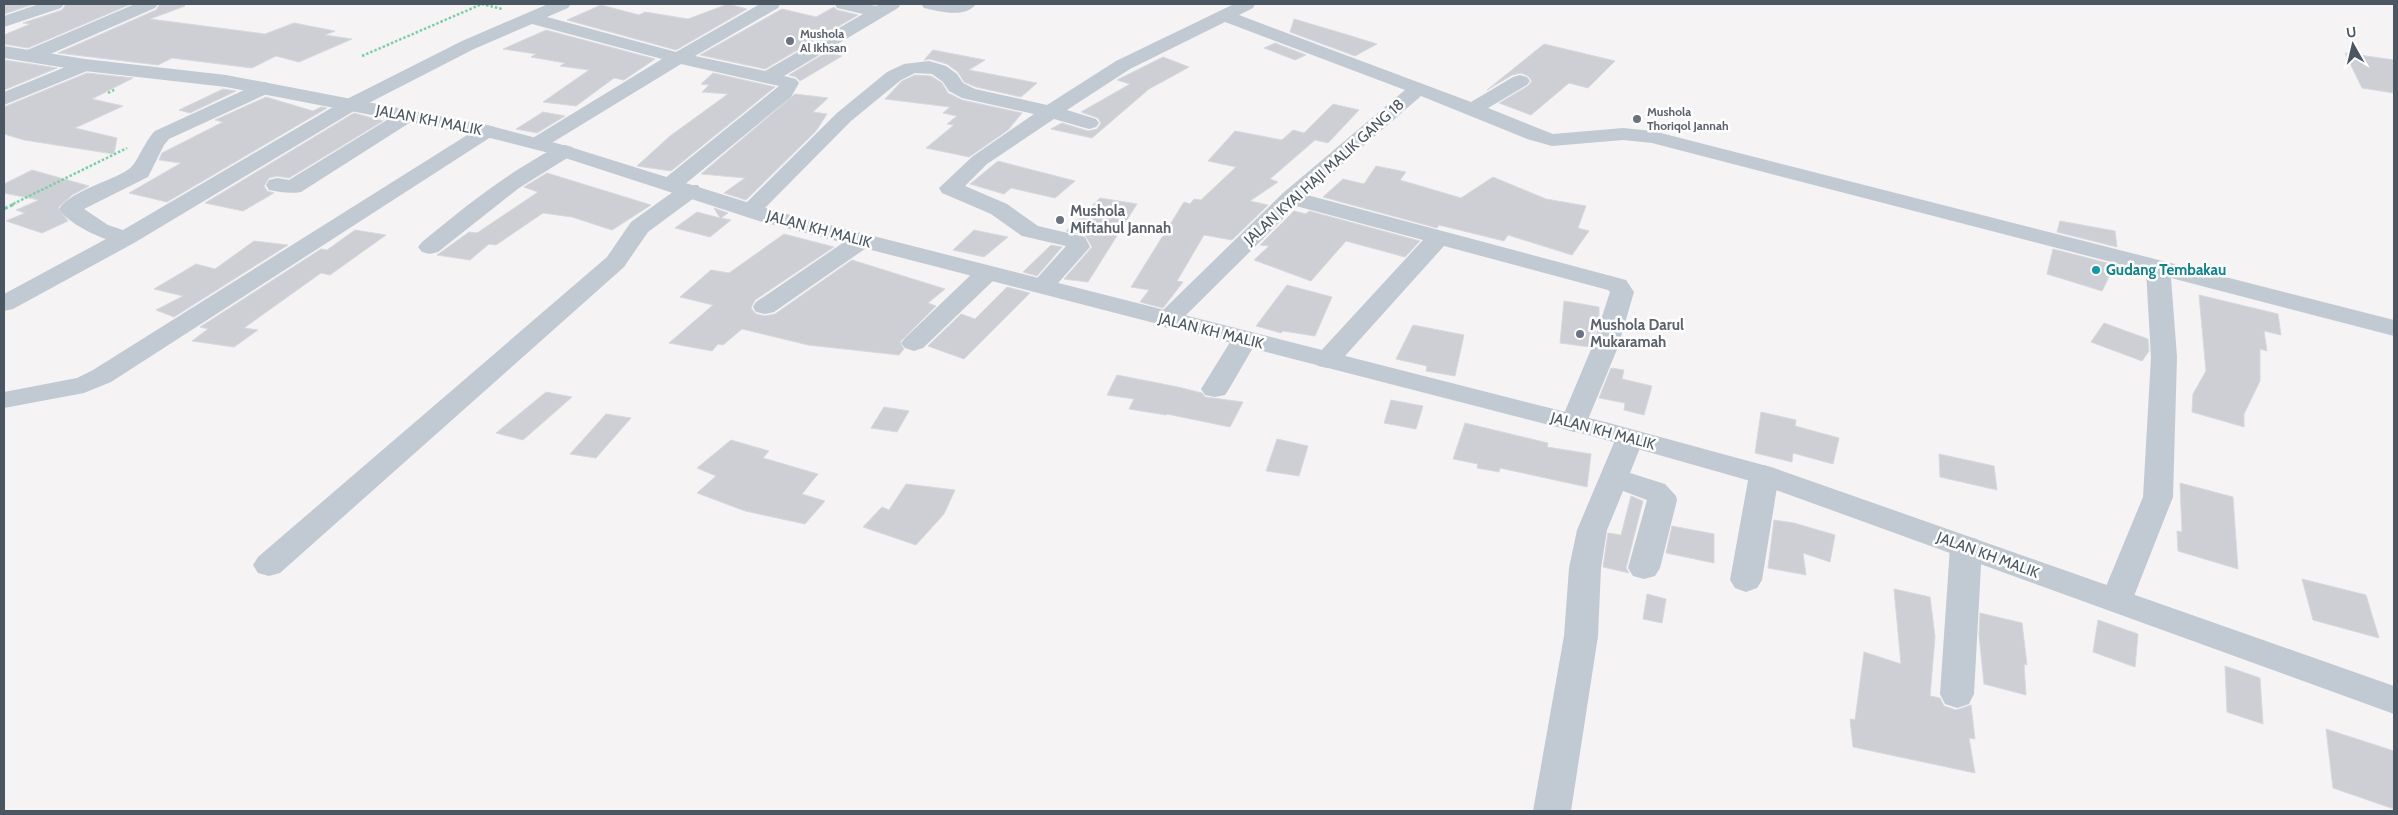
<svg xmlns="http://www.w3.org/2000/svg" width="2398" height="815" font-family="Cabin,sans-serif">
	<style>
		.building { fill: #cdcfd5; stroke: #d7d9de }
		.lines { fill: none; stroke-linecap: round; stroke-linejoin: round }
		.path-far1 { stroke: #7ad0a6; stroke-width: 2.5; stroke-dasharray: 2.5 2; stroke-linecap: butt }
		.path { stroke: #7ad0a6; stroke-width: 3; stroke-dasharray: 4 2.5; stroke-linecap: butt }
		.minor { fill: #c1cad2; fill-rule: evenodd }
		.tertiary { fill: #c1cad2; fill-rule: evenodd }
		.worship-dot { fill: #6b7280; stroke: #fff; stroke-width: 2 }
		.culture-dot { fill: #0f9aa8; stroke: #fff; stroke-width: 2 }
		.labels { text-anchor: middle; stroke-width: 5; stroke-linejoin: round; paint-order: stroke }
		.far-worship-label { font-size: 12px; font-weight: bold; fill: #5b616d; stroke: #fff; text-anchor: start }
		.street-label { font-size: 15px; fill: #4a5661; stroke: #fff }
		.worship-label { font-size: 15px; font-weight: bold; fill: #5b616d; stroke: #fff; text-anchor: start }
		.culture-label { font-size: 15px; font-weight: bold; fill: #0d838f; stroke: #fff; text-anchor: start }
	</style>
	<rect width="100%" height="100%" fill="#f5f3f3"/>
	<path class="building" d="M4,4H34L4,14Z
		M66,4H131L28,48L4,44V35L30,24L23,23L62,10Z
		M160,4H184L185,6L150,19L265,34L294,23L335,31L325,35L352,39L299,62L276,56L252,68L172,58L158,65L58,53L156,10Z
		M728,4L747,9L676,50L567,20L601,5L639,15L645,12L688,19Z
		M834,7L837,10L858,15L765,69L700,55L782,9L816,17Z
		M1294,19L1348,35L1377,44L1355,56L1290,32Z
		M546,30L655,59L624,80L614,78L576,106L543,102L589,70L560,66L565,63L531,57L536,54L503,49Z
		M1275,43L1306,55L1295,60L1264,48Z
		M1544,44L1615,61L1588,88L1569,83L1531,115L1499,103L1528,86L1532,81L1528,76L1521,73L1512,75L1487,90Z
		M933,50L985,60L969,70L1037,83L1021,97L976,87L964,82L958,72L947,64L930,59L924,60Z
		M827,52L842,56L800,81L796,77L789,75Z
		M2345,53L2394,60V93L2362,88Z
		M1163,57L1189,67L1149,89L1092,138L1051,129L1062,123L1088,131L1097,129L1101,123L1098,118L1081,112L1130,84L1117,80Z
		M4,60L57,68L4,90Z
		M87,73L133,78L92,99L123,106L75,128L117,138L114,154L24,140L4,134V107Z
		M713,73L775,87L671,171L637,166L670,136L728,94L702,92L709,85L701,84Z
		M915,75L931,76L942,83L948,93L962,100L1022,113L1008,130L969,157L926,148L954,125L947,124L957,116L943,113L950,107L885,99L902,81Z
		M223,89L236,91L190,113L179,110Z
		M795,94L828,98L813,112L827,114L816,131L746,200L724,193L745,178L701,174Z
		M266,97L313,111L321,107L327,108L167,202L129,193L181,163L159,160L162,153L223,122L215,120Z
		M1333,104L1359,110L1328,143L1315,140L1270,179L1278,182L1250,201L1268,205L1232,240L1204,235L1177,281L1183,282L1163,308L1140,302L1149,290L1131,287L1184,202L1190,204L1194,199L1201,200L1236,167L1208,161L1235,131L1282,140L1293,130L1304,133Z
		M543,112L565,116L537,133L516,129Z
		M354,113L383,121L289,178L277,176L269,178L264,186L267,191L274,193L243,211L205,203Z
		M998,161L1075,181L1055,198L1011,188L1004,194L970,184Z
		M1376,166L1406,172L1400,180L1461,198L1493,177L1546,199L1586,206L1578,228L1589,231L1572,255L1508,235L1504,241L1439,225L1437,228L1323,197L1343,179L1364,184Z
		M32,170L89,186L72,195L58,208L68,221L42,233L6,221L25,213L16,210L39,200L4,193V184Z
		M547,173L651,205L612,230L572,217L543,213L496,245L489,244L470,260L437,255L469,232L477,233L538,192L524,187Z
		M1100,198L1137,204L1088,282L1064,279L1092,247L1085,235L1066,231Z
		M714,208L728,213L721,218L731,220L710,237L675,228L697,212L720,218Z
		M1294,211L1306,214L1309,211L1420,241L1405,257L1346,241L1311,281L1254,260L1269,246L1260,245Z
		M2060,221L2115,231L2117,247L2057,232Z
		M355,230L386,235L330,275L321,273L244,328L258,330L234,347L192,341L208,329L200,327L321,249L327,250Z
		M974,230L1008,237L984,257L953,250Z
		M784,234L834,247L755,300L751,308L756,314L765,316L775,314L852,260L945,289L928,303L936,306L900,342L904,349L899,355L808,345L742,329L723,345L718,344L712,351L669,343L713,305L680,297L711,270L729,273Z
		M254,241L288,245L174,317L156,310L183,296L154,289L196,264L215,269Z
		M1051,245L1062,247L1037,276L1023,272Z
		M2053,249L2115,265L2102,291L2047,274Z
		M1287,285L1332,297L1315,336L1283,331L1281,333L1256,326Z
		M1007,287L1030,293L964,359L928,346L961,314L975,319Z
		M2199,295L2278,314L2281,335L2264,331L2267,351L2260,349V381L2244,414V427L2192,412L2193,394L2206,371Z
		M1564,301L1599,307V321L1590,347L1560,343Z
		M2104,323L2148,339L2149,351L2142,361L2091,342Z
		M1413,325L1464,335L1455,376L1426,371L1427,366L1396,359Z
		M1611,368L1624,370L1622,379L1652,386L1644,415L1624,410L1625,403L1599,398Z
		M1117,375L1178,387L1202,393L1205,397L1243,402L1230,427L1167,414L1166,415L1129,409L1134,399L1107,395Z
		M546,392L572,397L523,440L496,433Z
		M1391,400L1423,406L1416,429L1384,423Z
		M884,407L909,411L897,432L871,428Z
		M1761,412L1796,420L1795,426L1839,438L1833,464L1793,453L1792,462L1755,453Z
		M606,414L631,418L596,458L570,454Z
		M1465,423L1548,443L1547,447L1591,454L1587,487L1500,468L1499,472L1477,468L1478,464L1453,459Z
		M1277,439L1308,446L1299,476L1266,471Z
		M731,440L769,451L763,458L818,474L802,494L825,501L805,524L745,511L697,493L716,476L697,468Z
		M1939,454L1994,466L1997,490L1940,477Z
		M2180,483L2233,497L2238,569L2178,551L2177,531L2182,532Z
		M906,484L955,490L944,514L916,545L863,527L882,507L889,510Z
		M1631,496L1643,501L1626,568L1629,573L1603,567L1608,533L1621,535Z
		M1774,520L1794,523L1835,535L1830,562L1803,553L1806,575L1768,568Z
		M1672,526L1714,534V563L1666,553Z
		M2302,579L2366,595L2379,638L2313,620Z
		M1894,589L1930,597L1935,637L1930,696L1940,698L1944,706L1956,710L1971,705L1975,739L1969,738L1975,773L1853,747L1850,719L1855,720L1864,652L1901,664Z
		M1647,594L1666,599L1662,623L1643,619Z
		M1980,613L2022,623L2027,665L2024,664L2026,695L1984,684L1979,635Z
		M2098,620L2138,634L2135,667L2093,652Z
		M2225,666L2260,678L2263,724L2227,712Z
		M2326,729L2394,751V809L2333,788Z"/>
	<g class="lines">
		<path class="path-far1" d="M362,56L482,4L502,9
			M108,93L116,89
			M13,204L127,148"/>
		<path class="path" d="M4,209L16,203"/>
		<path class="minor" d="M39,4H64L61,8L4,27V16Z
			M135,4H158L155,8L39,59H25L23,55L25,51Z
			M548,4H571L568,8L547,17L676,52L760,4H780L778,8L695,56L765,71L863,14L837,8L835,4H865L876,6L880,4H901L898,8L784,76L796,79L799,83L791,97L684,185H698L701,190L698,195L648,232L624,267L280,573L269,576L258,573L253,565L258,557L607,257L631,222L677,189H664L661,184L664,179L779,86L681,64L545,147L538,149L531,147L528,143L531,139L662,59L532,24L474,49L359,108L134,243L13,309L4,311V294L106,239C93,235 66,221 59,209C72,190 110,182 129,169C137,164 145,140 155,131L257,84L264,82L271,84L274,88L271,92L169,139L164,145L148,177L84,209L108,225L123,230L345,100L462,41Z
			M921,4H976C965,19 938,11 924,8Z
			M1234,4H1255L1253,8L1239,15L1471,102L1513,77L1520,75L1527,77L1530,81L1527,85L1488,108L1553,134L1623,128L1653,131L2394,320V336L2171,278L2177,357L2173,497L2134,596L2129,604L2118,608L2107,604L2102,596L2143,497L2151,357L2146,271L1652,143L1623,140L1552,146L1527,139L1421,96L1307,195L1626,280L1634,292L1618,347L1584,429L1574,432L1564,429L1560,423L1592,347L1610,292L1608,290L1444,246L1336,366L1327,368L1318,366L1314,360L1318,354L1423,240L1296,206L1176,325L1167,328L1158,325L1154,320L1158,315L1283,193L1405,90L1225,22L1130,69L1067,110L1096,119L1099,123L1096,127L1089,129L1054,119L987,164L965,186L1007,204L1038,226L1085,237L1090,247L1051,291L1042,293L1033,291L1030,286L1066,246L1022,236L991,214L942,193L939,188L973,156L1034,114L962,98L949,91L943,82L932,74L915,73L901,80L851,121L758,215L750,217L742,215L739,210L837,113L887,72L904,64L929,61L936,63L946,66L957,74L963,83L975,89L1047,105L1116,61Z
			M85,59L92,61L94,65L92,69L4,105V92Z
			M407,110L414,112L417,116L414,120L301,192C290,194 280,192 269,190L266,185L269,180L277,178L289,180L400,112Z
			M487,125L494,127L497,131L494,135L111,382L84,393L4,408V392L77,378L93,370L480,127Z
			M565,145L572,147L575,151L572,155L519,188L438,252L430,254L422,252L418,247L422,242C456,214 490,186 527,164C539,157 551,148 565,145Z
			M861,234L869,236L873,241L869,246L774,312L765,314L756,312L753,307L756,302L853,236Z
			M987,266L996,268L999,273L996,278L923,348L914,351L905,348L901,343L905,338L978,268Z
			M1245,331L1254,334L1258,339L1229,389L1225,395L1215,397L1205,395L1201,389L1232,339L1236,334Z
			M1630,429L1640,432L1644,438L1630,473L1665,484L1676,496L1677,500L1660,568L1655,576L1644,579L1633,576L1628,568L1647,500L1623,491L1607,530L1601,568L1598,636L1571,811H1533L1564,636L1569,568L1577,530L1616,438L1620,432Z
			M1764,465L1774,468L1779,475L1762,580L1757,588L1746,592L1735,588L1730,580L1749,475L1754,468Z
			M1966,536L1977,539L1982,547L1974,694L1969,704L1957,708L1945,704L1940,694L1950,547L1955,539Z"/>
		<path class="tertiary" d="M4,46L85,59L226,75L487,125L567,146L775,211L1609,423L1774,468L2394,686V714L1754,482L1592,436L759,221L553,154L486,137L226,87L85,71L4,58Z"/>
	</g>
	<g class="worship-dot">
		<circle cx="790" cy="41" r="5"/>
		<circle cx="1637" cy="119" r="5"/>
		<circle cx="1060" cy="220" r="5"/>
		<circle cx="1580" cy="334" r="5"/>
	</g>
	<circle class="culture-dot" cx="2096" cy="270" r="5"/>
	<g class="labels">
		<g class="far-worship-label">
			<text x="800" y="38">Mushola<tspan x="800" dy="14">Al Ikhsan</tspan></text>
			<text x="1647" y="116">Mushola<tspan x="1647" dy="14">Thoriqol Jannah</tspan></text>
		</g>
		<g class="street-label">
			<text transform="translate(429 120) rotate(11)" y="5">JALAN KH MALIK</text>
			<text transform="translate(1324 172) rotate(-42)" y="5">JALAN KYAI HAJI MALIK GANG 18</text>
			<text transform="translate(819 229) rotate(15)" y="5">JALAN KH MALIK</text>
			<text transform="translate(1211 331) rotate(14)" y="5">JALAN KH MALIK</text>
			<text transform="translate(1603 431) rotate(15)" y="5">JALAN KH MALIK</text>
			<text transform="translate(1988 555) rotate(20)" y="5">JALAN KH MALIK</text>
		</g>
		<g class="worship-label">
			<text x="1070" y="216">Mushola<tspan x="1070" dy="17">Miftahul Jannah</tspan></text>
			<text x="1590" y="330">Mushola Darul<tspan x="1590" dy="17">Mukaramah</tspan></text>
		</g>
		<g class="culture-label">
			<text x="2106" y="275">Gudang Tembakau</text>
		</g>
	</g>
	<rect width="2398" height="815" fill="none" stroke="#4a5661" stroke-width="10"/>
	<g transform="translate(2353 45) rotate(352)" stroke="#ffffff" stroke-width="4" paint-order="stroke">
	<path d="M0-4L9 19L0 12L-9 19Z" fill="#4a5661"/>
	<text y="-8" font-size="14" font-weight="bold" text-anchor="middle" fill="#4a5661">U</text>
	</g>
</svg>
